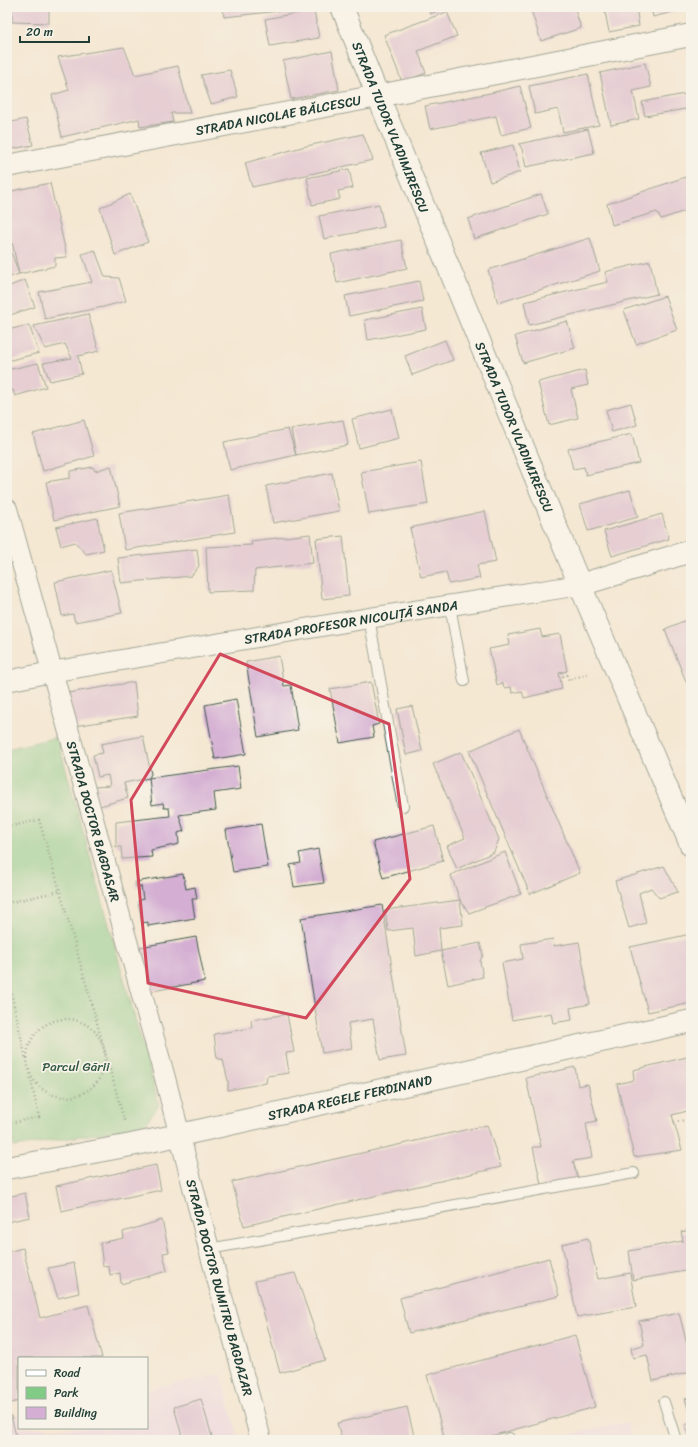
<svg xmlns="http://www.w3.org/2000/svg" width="698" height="1447" font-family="Sriracha,sans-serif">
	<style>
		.built { fill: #ebd1eb }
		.green { fill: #82cb87; stroke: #50845e }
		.building { fill: #d4afd3 }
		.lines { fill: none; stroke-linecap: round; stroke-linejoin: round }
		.service-casing { stroke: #3f574c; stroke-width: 12 }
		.minor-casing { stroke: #3f574c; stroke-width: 22 }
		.tertiary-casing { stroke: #3f574c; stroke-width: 24 }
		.secondary-casing { stroke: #3f574c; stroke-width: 24 }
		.primary-casing { stroke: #3f574c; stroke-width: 24 }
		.path { stroke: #3f574c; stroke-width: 2.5; stroke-dasharray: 1 3; stroke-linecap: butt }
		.service { stroke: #fff; stroke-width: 10 }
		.minor { stroke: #fff; stroke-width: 20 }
		.tertiary { stroke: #fff; stroke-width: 22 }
		.secondary { stroke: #fff; stroke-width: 22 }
		.primary { stroke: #fff; stroke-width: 22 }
		.marked { fill: none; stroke: #d1495b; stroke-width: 3; stroke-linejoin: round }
		.labels { text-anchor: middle; stroke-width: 3.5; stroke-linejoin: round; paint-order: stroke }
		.street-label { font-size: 13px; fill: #1f3d34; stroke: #f7f3e8 }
		.park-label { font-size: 13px; fill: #335945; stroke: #f7f3e8 }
	</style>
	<rect width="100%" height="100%" fill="#f7f3e8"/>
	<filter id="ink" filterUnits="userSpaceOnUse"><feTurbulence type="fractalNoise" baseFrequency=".025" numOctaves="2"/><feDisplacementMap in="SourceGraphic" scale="8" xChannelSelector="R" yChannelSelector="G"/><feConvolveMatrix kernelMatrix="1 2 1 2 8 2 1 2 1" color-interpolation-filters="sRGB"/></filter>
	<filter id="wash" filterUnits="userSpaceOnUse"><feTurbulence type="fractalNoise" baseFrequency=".012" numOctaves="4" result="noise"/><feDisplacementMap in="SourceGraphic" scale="16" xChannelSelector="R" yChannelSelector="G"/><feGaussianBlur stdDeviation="0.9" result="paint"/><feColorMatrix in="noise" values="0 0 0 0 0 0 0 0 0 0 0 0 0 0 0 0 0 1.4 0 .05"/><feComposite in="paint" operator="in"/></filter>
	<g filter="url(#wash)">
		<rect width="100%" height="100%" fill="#f4e8d3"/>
		<path class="built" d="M221,1374L239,1440H7V1417L19,1414V1428H147V1389Z
			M627,1422L632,1440H544Z"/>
		<path class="green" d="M57,737L159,1105L144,1126L14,1147L7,1111V749Z"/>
		<g id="blocks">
			<path class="building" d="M12,7H49V23L12,22Z
				M223,7H289V10L224,17Z
				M427,7H448L430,14Z
				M530,7H574L581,28L541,41Z
				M604,7H636L639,26L609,32Z
				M651,7H689V8L653,17Z
				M314,10L319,38L270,46L265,19Z
				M447,12L457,36L418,51L426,73L402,82L384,35Z
				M124,47L135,75L178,66L190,113H171L173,122L140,127L139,119L62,137L52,95L69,90L58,57Z
				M332,51L339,90L291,99L283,61Z
				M645,63L651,87L633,91L639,119L611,125L600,73Z
				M230,70L238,97L211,104L201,75Z
				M588,74L599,125L563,132L558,109L535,114L529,86Z
				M520,86L531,128L501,135L496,116L430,129L425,106L490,93Z
				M690,93L691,108L645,116L642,102Z
				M26,119L33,145L7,150V123Z
				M588,129L594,153L526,167L522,149L519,144Z
				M363,134L373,160L252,187L245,163L302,147Z
				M513,145L520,172L490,182L481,153Z
				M349,169L353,188L338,191L340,199L312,205L307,178Z
				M691,175V209L661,219L657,212L612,225L607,204Z
				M50,183L67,257L55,258V266L19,274L7,219V192Z
				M130,194L148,242L115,255L100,208Z
				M541,194L548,214L474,239L468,219Z
				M379,204L384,227L324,239L319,216Z
				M590,238L600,271L498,303L488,270Z
				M401,240L407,268L337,283L331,254Z
				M7,241L19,274L7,278Z
				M95,250L105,277L119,278L126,301L103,307L45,319L39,292L92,282L82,254Z
				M650,261L657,294L529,325L524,302L608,282L605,272Z
				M25,280L35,307L7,316V287Z
				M419,281L423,301L349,316L345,296Z
				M665,296L677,330L636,344L624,310Z
				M422,309L426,329L368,340L365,320Z
				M88,314L99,351L78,356L82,374L50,381L43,363L72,358L65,344L45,349L34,326Z
				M567,321L575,348L523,363L515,336Z
				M29,325L39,353L7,361V330Z
				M445,340L453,360L412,375L405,356Z
				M38,363L46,387L15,396L13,390L7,392V370Z
				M585,370L588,385L571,389L578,418L549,425L538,382Z
				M631,403L637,425L612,432L606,410Z
				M392,409L399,438L359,448L352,419Z
				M84,420L94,456L43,471L33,434Z
				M343,420L348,445L296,455L230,470L224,442L288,429L296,455L291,429Z
				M632,434L639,463L586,475L584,467L573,469L568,449Z
				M421,462L428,504L369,514L361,472Z
				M111,466L120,506L54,520L46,482L70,478V471L93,467L95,471Z
				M332,473L339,511L273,523L266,486Z
				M630,490L638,517L588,531L580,504Z
				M229,495L235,532L125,550L119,513Z
				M485,511L496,562L477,565L480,578L449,584L446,572L421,577L410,528Z
				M662,514L669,539L612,556L604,531Z
				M97,518L104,550L86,554L75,542L61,546L56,527Z
				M310,534L313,563L255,570L254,590L208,592L206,547L252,545L251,541Z
				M343,536L349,596L322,599L316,539Z
				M197,549L199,566L191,576L121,583L118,558Z
				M111,570L122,613L75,622L73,614L62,616L55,582Z
				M691,618V694L665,629Z
				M540,629L542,637L560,634L567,671L559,673L562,689L524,698L522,691L512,693L511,687L504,688L503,683L497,685L489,649L510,645L508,635Z
				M279,656L284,686L291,685L298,730L258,737L246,662Z
				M134,682L138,716L74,726L68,693Z
				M371,682L379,724L372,726L374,737L340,743L330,689Z
				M236,699L246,754L215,759L205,705Z
				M412,706L422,751L406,755L397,709Z
				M519,729L580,873L530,894L469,751Z
				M143,736L151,774L149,778L124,783L128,798L100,806L95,787L110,786L108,775L98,777L93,755L103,753L101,744Z
				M461,752L499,839L494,852L457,869L447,846L465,838L433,764Z
				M238,766L241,789L214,793L216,810L179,815L184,831L178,833L179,844L151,850L152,857L122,859L121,847H116V822L170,816L169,808H164L163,803L152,805L149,778Z
				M261,824L268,867L233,872L226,830Z
				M434,826L443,861L383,878L373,842Z
				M318,849L324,883L294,887L290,865L301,863L299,853Z
				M505,852L521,894L469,913L460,900L463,925L439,928L441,951L416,956L413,928L388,931L385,910L460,900L451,875Z
				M664,866L678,892L659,898L651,888L639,893L646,923L629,928L615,881Z
				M183,874L186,889L195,887L197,899H192L195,918L148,926V922L142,923L138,901L143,899L141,886L136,887L135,882Z
				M382,905L406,1056L380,1060L373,1019L348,1023L352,1048L322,1053L301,918Z
				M691,934V1003L648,1012L630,947Z
				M196,937L205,981L148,992L140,947Z
				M553,939L554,946L579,942L590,1004L570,1008L572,1020L553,1023L551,1013L512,1020L502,963L523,959L521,944Z
				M480,943L483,955L480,961L483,977L448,985L441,951Z
				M287,1014L294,1052L286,1053L289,1073L267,1076L266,1083L228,1090V1081L223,1060L217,1058L214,1034L252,1028L251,1020Z
				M691,1056V1110L672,1115L682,1150L634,1157L617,1084L634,1080L633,1070Z
				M575,1067L578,1086L588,1084L597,1121L586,1123L592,1158L573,1161L579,1182L542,1189L533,1147H541L526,1078Z
				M487,1125L501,1167L244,1226L232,1182Z
				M156,1165L161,1190L61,1211L56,1186Z
				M25,1193L30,1217L7,1222V1197Z
				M162,1220L169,1252L163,1253L167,1271L121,1284L120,1273L110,1275L109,1267L103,1266L100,1243L124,1238L123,1232Z
				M691,1230V1270L633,1280L629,1251L683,1241L681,1232Z
				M588,1238L598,1279L630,1273L636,1307L577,1317L562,1244Z
				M23,1248L40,1318L88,1305L102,1358H19V1401L7,1404V1252Z
				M549,1258L559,1296L409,1333L400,1298Z
				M74,1263L79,1293L58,1298L48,1268Z
				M295,1273L325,1360L280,1373L255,1281Z
				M679,1313L691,1360V1372L653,1381L647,1355L633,1358L631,1348L644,1345L639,1321Z
				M575,1335L595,1407L477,1440H445L427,1375Z
				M691,1397V1417L685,1399Z
				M201,1399L213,1440H183L174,1407Z
				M407,1407L415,1440H342L337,1423Z
				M11,1416L17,1440H7V1417Z
				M691,1423V1440H689L685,1425Z"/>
		</g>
	</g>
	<g filter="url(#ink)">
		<use href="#blocks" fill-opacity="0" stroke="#3f574c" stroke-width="1"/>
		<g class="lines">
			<g class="service-casing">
				<path id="service" d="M450,606L464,681
					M369,618L403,806
					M209,1249L634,1173
					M664,1402L676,1440
					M509,1438L510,1440"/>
			</g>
			<g class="minor-casing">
				<g id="minor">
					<path id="s1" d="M7,509L165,1078L209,1249L261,1440"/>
					<path id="s2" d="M7,681L51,672L369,618L580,585"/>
				</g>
			</g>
			<g class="tertiary-casing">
				<g id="tertiary">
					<path id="s3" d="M7,166L378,96"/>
				</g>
			</g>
			<g class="secondary-casing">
				<path id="secondary" d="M342,7L378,96"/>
			</g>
			<g class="primary-casing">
				<g id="primary">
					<path id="s4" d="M691,35L378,96L580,585L691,845"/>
					<path d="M580,585L691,551"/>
					<path id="s5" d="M7,1168L131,1145L198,1131L691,1021"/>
				</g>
			</g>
			<path class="path" d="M562,672L563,676L567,675L569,680L590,673
				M7,827L39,820L60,891L125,1123
				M7,903L60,891
				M7,974L26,1060
				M27 1058a39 39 0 1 1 78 0a39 39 0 1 1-78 0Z
				M674,1122L691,1119
				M7,1124L39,1117L30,1076
				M320,1440L330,1437"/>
			<use href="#service" class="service"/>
			<use href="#minor" class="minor"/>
			<use href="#tertiary" class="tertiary"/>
			<use href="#secondary" class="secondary"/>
			<use href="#primary" class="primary"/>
		</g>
	</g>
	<path d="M0 0H698V1447H0ZM220,654L389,724L410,879L306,1018L148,983L131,800Z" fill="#f4e8d3" fill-opacity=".55" fill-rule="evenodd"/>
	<path class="marked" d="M220,654L389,724L410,879L306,1018L148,983L131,800Z"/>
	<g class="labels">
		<g class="street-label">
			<text dy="5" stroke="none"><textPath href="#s3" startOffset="276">STRADA NICOLAE BĂLCESCU</textPath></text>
			<text transform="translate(391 127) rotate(68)" y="5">STRADA TUDOR VLADIMIRESCU</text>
			<text dy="5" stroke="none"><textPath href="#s4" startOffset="677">STRADA TUDOR VLADIMIRESCU</textPath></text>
			<text dy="5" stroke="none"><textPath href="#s2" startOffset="349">STRADA PROFESOR NICOLIȚĂ SANDA</textPath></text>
			<text dy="5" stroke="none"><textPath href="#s1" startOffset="324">STRADA DOCTOR BAGDASAR</textPath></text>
			<text dy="5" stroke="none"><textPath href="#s5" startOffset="350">STRADA REGELE FERDINAND</textPath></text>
			<text dy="5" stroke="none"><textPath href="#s1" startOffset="807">STRADA DOCTOR DUMITRU BAGDAZAR</textPath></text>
		</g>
		<g class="park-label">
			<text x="76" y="1071">Parcul Gării</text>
		</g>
	</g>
	<rect width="698" height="1447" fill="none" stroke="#f7f3e8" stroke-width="24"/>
	<rect x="18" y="1357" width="130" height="72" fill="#f7f3e8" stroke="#a1aaa0"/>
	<rect x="26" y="1370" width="20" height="6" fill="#ffffff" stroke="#a1aaa0"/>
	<text x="54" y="1377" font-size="12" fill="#1f3d34">Road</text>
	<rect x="26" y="1387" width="20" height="12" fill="#82cb87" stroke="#a1aaa0"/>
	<text x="54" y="1397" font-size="12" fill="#1f3d34">Park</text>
	<rect x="26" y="1407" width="20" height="12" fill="#d4afd3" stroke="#a1aaa0"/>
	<text x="54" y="1417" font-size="12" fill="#1f3d34">Building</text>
	<path d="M20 36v6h69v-6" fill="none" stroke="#1f3d34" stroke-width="2"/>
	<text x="26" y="36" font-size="12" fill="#1f3d34" stroke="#f7f3e8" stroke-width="3" paint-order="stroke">20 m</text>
</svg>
